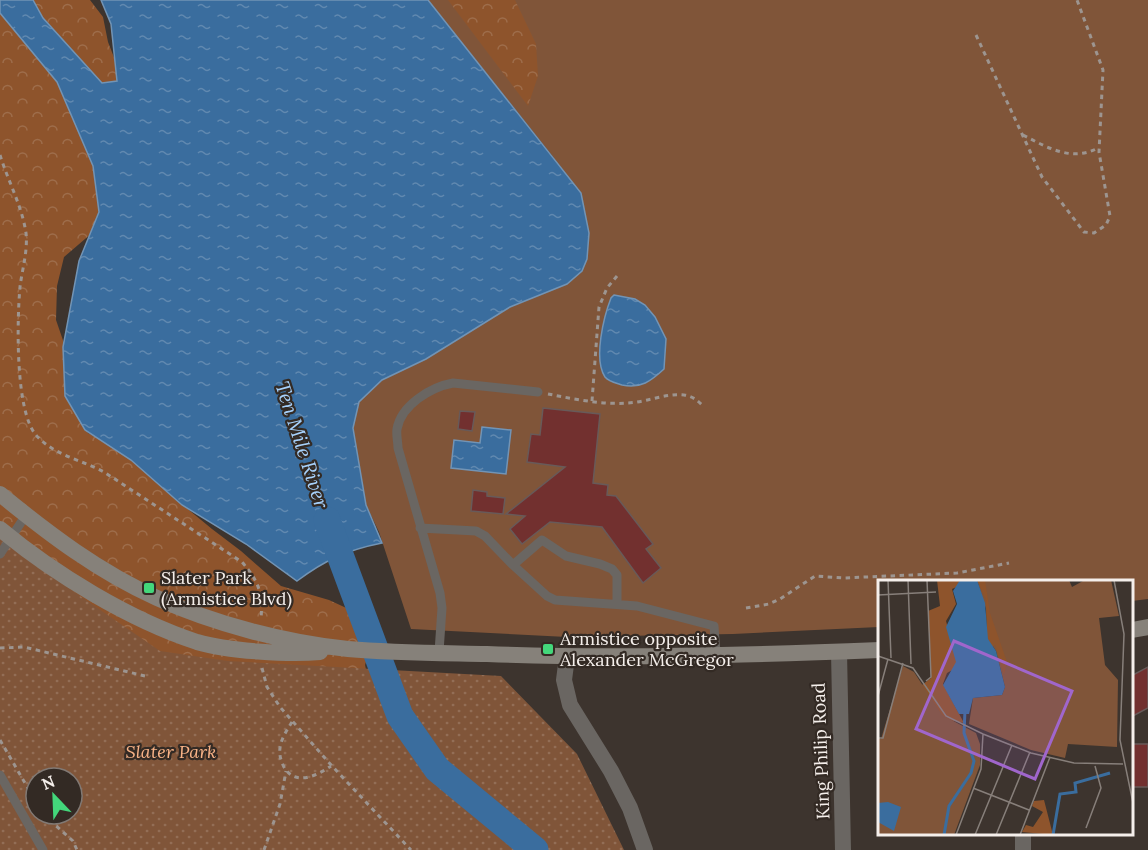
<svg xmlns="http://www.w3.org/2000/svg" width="1148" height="850" font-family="Lora,serif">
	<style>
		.green { fill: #805539 }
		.forest { fill: url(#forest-crowns) }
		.park { fill: url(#park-dots); fill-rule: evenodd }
		.water { fill: url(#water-ripples); stroke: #7294b5; stroke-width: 1.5 }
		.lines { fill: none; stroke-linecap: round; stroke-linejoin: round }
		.river { stroke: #3a6d9e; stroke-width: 27 }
		.building { fill: #72302f; stroke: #685a59; stroke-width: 1.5 }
		.path { stroke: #9d9590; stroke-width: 3; stroke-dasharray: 4.5 4.5; stroke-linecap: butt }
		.service { stroke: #6a6662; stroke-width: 9 }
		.minor { stroke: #6a6662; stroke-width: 16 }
		.secondary { stroke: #86817a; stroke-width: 16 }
		.poi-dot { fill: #43d77b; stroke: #332a24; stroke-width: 2 }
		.labels { text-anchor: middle; stroke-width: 4.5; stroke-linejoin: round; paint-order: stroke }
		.poi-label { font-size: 18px; fill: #f5efeb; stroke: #332a24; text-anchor: start }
		.street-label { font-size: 18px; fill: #f5efeb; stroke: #332a24 }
		.park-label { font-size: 18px; font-style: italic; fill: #f9b387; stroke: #332a24 }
		.water-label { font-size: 20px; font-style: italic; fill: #a7d1fb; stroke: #332a24 }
		.inset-river { fill: none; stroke: #3a6d9e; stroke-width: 3 }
		.inset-road { fill: none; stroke: #877f7a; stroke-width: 1.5 }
		.view { fill: #a066cc; fill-opacity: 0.15; stroke: #a066cc; stroke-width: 3 }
		.inset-edge { fill: none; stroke: #f5efeb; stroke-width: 3 }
	</style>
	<defs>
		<pattern id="forest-crowns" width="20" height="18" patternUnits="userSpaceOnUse" patternTransform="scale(1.5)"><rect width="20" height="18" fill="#8e542c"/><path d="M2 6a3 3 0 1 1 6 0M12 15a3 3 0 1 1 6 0" fill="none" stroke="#9e6d4b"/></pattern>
		<pattern id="park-dots" width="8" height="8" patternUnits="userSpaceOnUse" patternTransform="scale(1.5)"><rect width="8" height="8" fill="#805539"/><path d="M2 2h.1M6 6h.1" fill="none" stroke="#936e56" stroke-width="1.8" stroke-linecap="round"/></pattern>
		<pattern id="water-ripples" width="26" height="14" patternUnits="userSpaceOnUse" patternTransform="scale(1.5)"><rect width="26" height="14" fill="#3a6d9e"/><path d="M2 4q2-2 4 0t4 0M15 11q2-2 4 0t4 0" fill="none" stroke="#6189b0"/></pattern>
	</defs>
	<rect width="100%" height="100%" fill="#3d342e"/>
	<path class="green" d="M428,0H1148V599L1132,601V582H880L879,627L733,634L567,637L411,629L379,532L366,505L353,428L359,402L382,380L426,359L510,307L567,284L554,158Z"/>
	<path class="forest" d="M0,0H90L103,17L108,42L122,78L113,215L64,257L57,286L56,320L67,352V389L88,433L141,459L178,501L212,529L241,551L281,586L329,600L355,612L369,632L370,649L365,665L374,705L160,755L36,778L0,779Z
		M448,0H515L536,44L538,76L528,106Z"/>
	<path class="park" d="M0,536L80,596L160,651L228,661L501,676L577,754L624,850H0ZM36,778H72V814H36Z"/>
	<path class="water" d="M0,0H33L43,18L102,83L117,81L111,24L101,0H428L581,193L589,233L587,259L582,271L567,284L510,307L426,359L382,380L359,402L353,428L366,505L382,543C347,550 325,560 297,581L246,544L182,505L131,460L85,430L65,396L63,347L79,261L99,212L93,166L57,82L0,13Z
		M614,295L635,299L645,305L655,317L666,339L664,369C651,381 641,389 622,385C616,383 609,382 605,377C593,359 604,316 611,298Z
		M482,427L511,430L506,474L451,468L454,440L480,443Z"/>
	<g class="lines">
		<path class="river" d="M327,520L400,716L437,769L535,850"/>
	</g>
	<path class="building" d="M543,408L600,414L593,483L608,485L607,495L616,496L653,544L646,549L661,568L643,583L602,527L550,522L522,544L510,529L525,516L506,514L565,467L527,462L531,434L540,435Z
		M460,411L475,412L472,431L458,429Z
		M473,490L487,492V496L505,498L503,514L471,511Z
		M1148,667V708L1131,717V676Z
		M1131,744H1148V787H1131Z"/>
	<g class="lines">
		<path class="path" d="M976,35L1042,177L1084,232L1094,233L1106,225L1110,216L1099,152L1103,70L1077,0
			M1023,135C1048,148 1072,162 1098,148
			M0,155C8,181 22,206 26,233C28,251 22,270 20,287C17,320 15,411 36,435C53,455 82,460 104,472L242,562C259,582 263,593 261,619
			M548,394C574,399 602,405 628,403C647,402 666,393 684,395C693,396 698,401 704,407
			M592,401L599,307L607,288L617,276
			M746,608L769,604L780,599L815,576L843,578L957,573L1009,563
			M0,648L24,647L145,676
			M262,668L267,687L280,707L332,766L411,850
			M292,722C287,730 281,739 280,748C279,755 281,761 284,767C295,787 318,775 331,766
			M0,740L36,802
			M43,814L73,841L77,850
			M264,850L280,804L286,771"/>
		<path class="service" d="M420,528L476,531L485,536L513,565L547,596L555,600L637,606L714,626L716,654
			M0,554L26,515
			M513,565L542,540L566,556L600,564L612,569L617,575V604
			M439,652L442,608L440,593L398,448C398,442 396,435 397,429C401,405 431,387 453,383L538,392
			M0,775L43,850"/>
		<path class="minor" d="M839,652L843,850
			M567,657L564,680L570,705L611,771L630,808L645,850
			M1023,834V850"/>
		<path class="secondary" d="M0,494C49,534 99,572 157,598C214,624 287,643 348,649C394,653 441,653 487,654C617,659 749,655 880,650
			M0,529C54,574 130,620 197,642C227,651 289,655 320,652
			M1132,630L1148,627"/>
	</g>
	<g class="poi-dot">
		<rect x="143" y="582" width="12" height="12" rx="3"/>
		<rect x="542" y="643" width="12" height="12" rx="3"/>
	</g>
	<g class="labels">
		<g class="poi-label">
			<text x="161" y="584">Slater Park<tspan x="161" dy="21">(Armistice Blvd)</tspan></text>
			<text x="560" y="645">Armistice opposite<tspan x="560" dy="21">Alexander McGregor</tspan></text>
		</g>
		<g class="street-label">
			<text transform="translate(821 751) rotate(-92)" y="6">King Philip Road</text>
		</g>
		<g class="park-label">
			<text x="171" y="758">Slater Park</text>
		</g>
		<g class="water-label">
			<text transform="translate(302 445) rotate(72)" y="7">Ten Mile River</text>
		</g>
	</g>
	<g transform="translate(878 580)">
		<rect width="255" height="255" fill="#3d342e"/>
		<path d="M99,0H191L194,7L205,1L233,0L241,36L221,38L227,85L240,100L239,167L190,164L187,178L153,170L91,144L95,118L124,115L127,107L118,71L110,59L108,29Z" fill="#805539"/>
		<path d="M59,0H83V5L74,9L78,24L68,41L72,56L85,64V75L78,88L69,93L65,104L86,143L13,129L53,98L50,31L62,26ZM99,0H107L112,33L129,82L126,95L117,65L109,69L108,20ZM166,220L175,255L144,252L148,245L155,247L165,232L154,226L156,221Z" fill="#8e542c"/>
		<path d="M25,86L36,92L64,135L98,153L102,164V185L76,255H0V158L3,159Z" fill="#805539"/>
		<path d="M82,0H99L107,23L110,59L118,71L127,107L124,115L95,118L91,134H81L65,105L78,82L68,47L79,24L75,11ZM10,222L23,227L16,251L0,242V223Z" fill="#3a6d9e"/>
		<path class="inset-river" d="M66,255L71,226L93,193L96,181L86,153L87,130M175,255L182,214L198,212L197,203L232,193"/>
		<path class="inset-road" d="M10,0L13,78M30,0L33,84M236,0L246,54L242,160L255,223M0,15L58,12M0,76L35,88L68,136L105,154L153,173L196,183L245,184M48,101L53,97L49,0M0,116L10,79M0,158H5L25,83M95,208L151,230M208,248L223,208L217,186M78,255L103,189L105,154M97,255L134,165M118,255L152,172M142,255L172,177"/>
		<path class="view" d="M76,61L194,111L157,199L38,149Z"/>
		<rect width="255" height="255" class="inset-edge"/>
	</g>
	<g transform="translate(54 796) rotate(337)"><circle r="28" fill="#332a24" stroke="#817974" stroke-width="1.5"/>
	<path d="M0-4.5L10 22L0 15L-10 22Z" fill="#43d77b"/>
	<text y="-9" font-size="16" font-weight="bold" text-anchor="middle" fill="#f5efeb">N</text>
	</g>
</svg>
